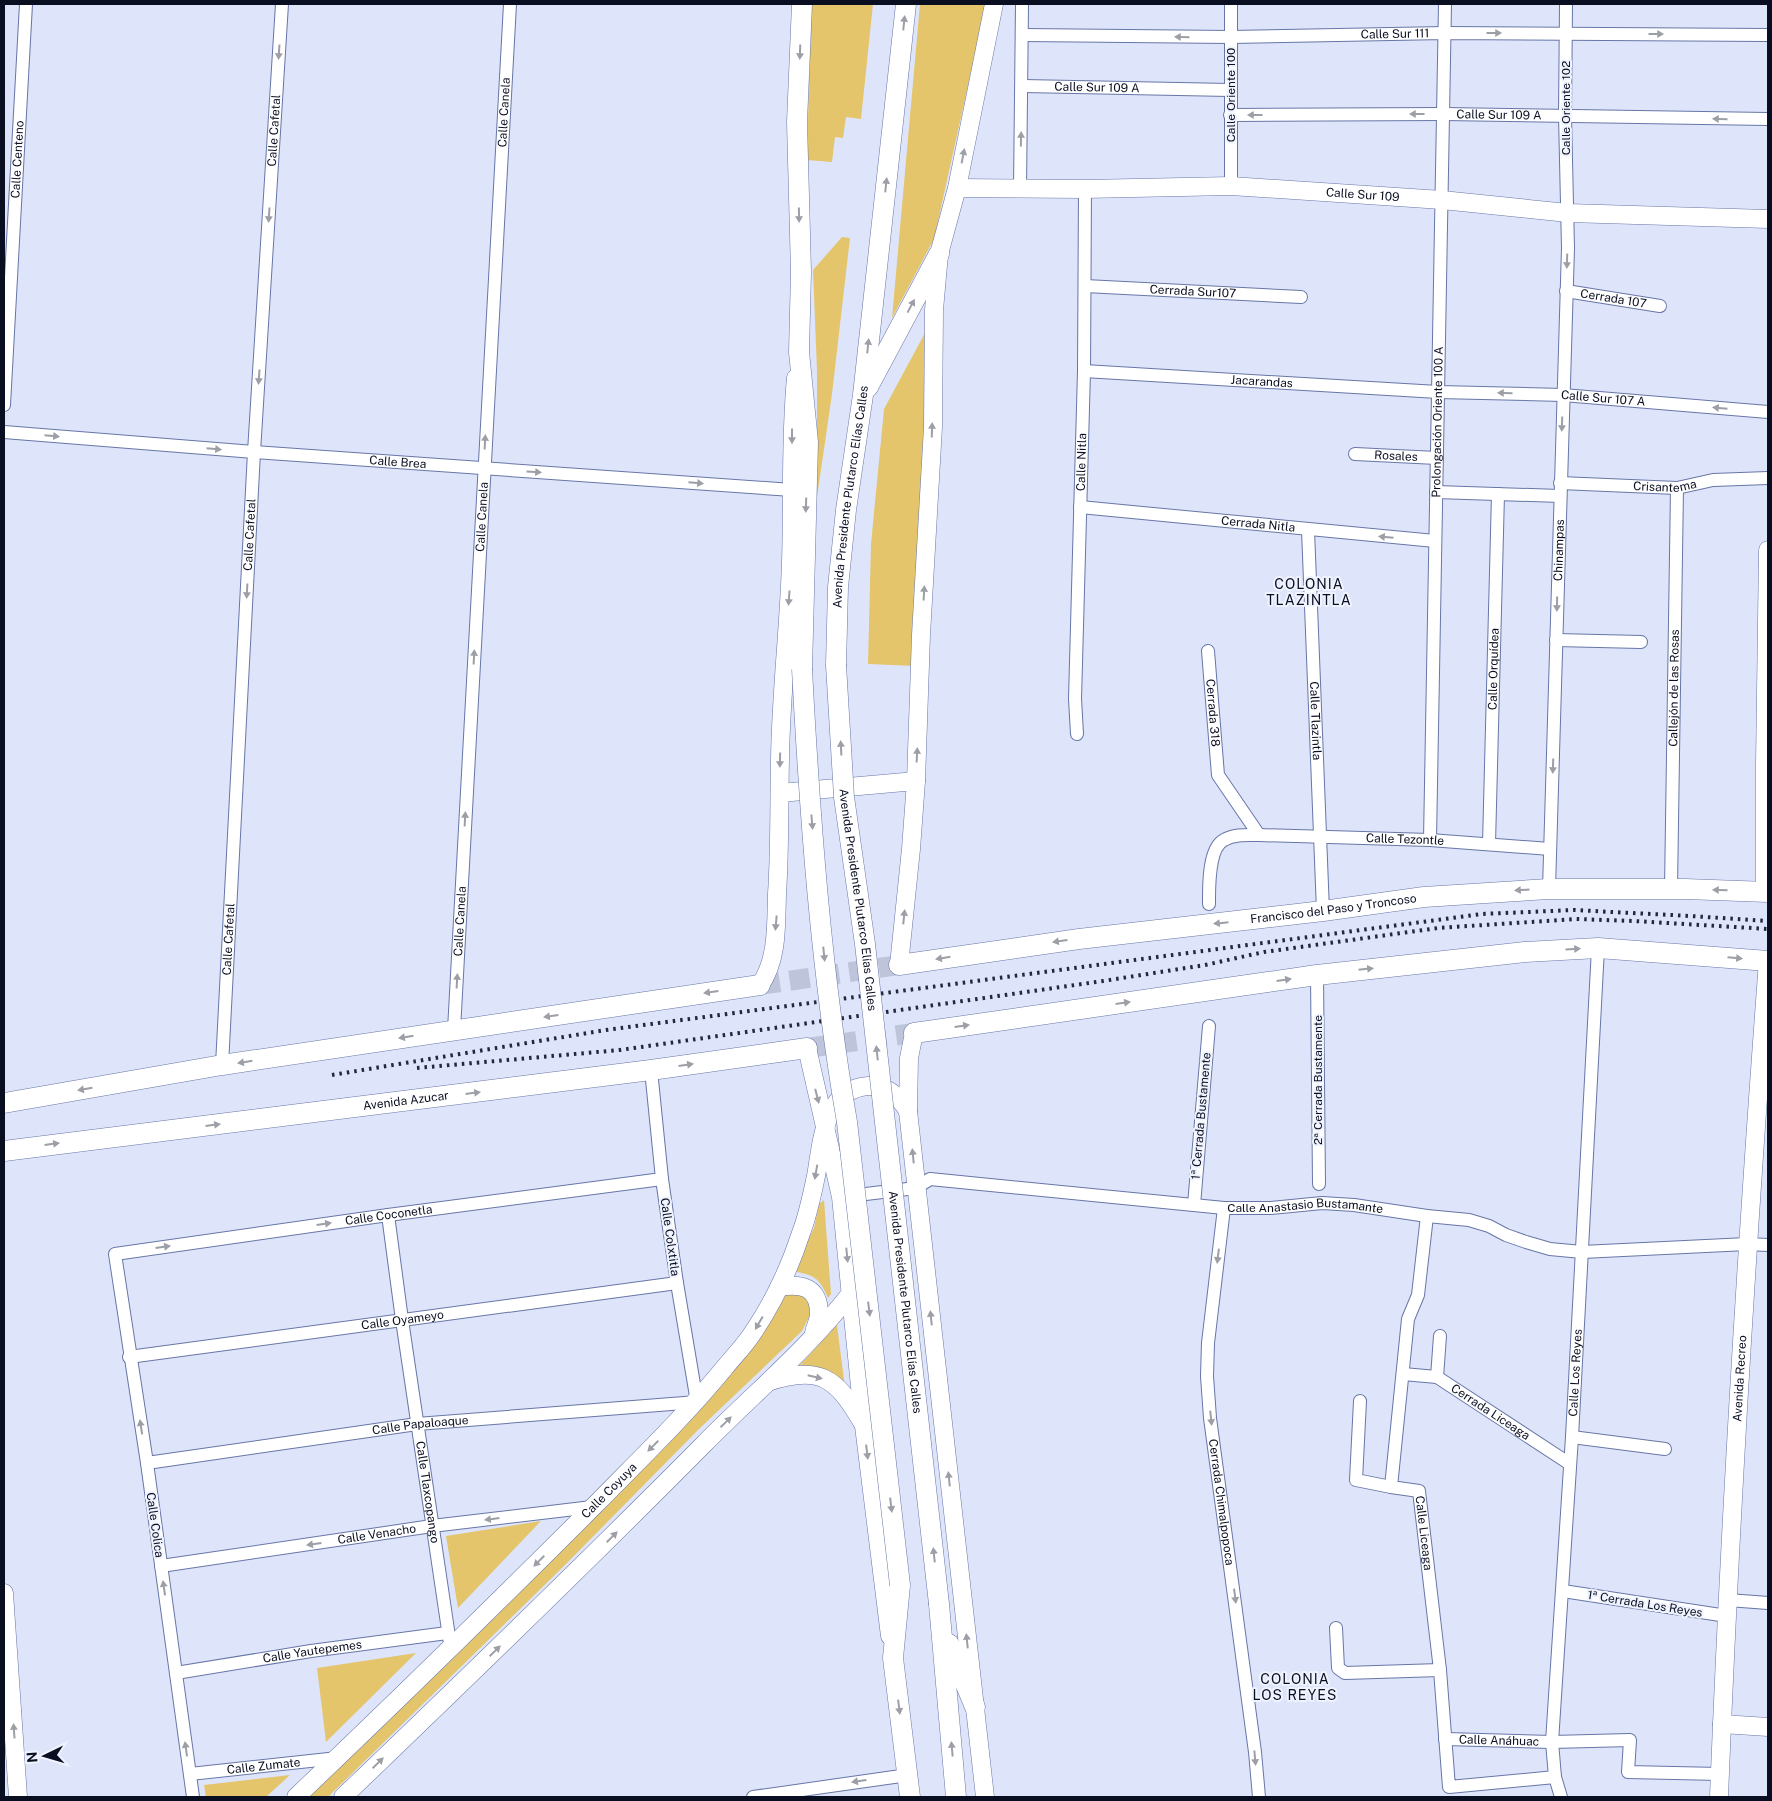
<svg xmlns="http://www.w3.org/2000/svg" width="1772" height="1801" font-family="'Public Sans',sans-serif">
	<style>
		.green { fill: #e4c56b }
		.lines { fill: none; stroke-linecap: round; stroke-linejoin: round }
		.primary-tunnel { stroke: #bec5da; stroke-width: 20; stroke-dasharray: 20 10; stroke-linecap: butt }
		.street-casing { stroke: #6776a6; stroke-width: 14 }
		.secondary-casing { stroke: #6776a6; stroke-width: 19 }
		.primary-casing { stroke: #6776a6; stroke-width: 21 }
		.street { stroke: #fff; stroke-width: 12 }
		.secondary { stroke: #fff; stroke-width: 18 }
		.primary { stroke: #fff; stroke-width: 20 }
		.rail { stroke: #23273b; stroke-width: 4; stroke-dasharray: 2.5 5; stroke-linecap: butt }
		.primary-bridge-casing { stroke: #6776a6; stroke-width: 21; stroke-linecap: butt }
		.primary-bridge { stroke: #fff; stroke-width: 20 }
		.oneway { fill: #9d9fa6 }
		.labels { text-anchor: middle; stroke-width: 4; stroke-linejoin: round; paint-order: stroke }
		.street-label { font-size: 12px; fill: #0a0e21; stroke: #eff3fe }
		.neighbourhood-label { font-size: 14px; letter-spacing: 1px; fill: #0a0e21; stroke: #eff3fe }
	</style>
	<rect width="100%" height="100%" fill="#dee5fb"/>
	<path class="green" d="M811,4H873L861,119L846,117L843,138L835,137L832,162L807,160Z
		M920,4H986L934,239L892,318Z
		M842,237L850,238L832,394L817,497V371L813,270Z
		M933,318L915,666L868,664L871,544L884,409Z
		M824,1200L831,1294L828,1298C819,1277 814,1275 792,1271L814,1228L819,1204Z
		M789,1293L807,1295L812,1311L802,1331L699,1429L565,1565L328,1797H307L700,1402L782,1298Z
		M837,1325L845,1388L799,1366Z
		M541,1521L458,1608L446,1536Z
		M416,1653L326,1742L317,1668Z
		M290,1775L266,1797H206L204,1785Z"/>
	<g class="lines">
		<path class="primary-tunnel" d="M760,985L899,965
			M807,1048L914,1033"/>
		<g class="street-casing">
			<g id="street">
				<path d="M1231,4V186"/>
				<path id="s1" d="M1023,35L1231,37L1445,33L1768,35"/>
				<path id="s2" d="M1023,86L1230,90"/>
				<path id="s3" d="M1230,115L1444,114L1768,119"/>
				<path d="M1020,188L1022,4"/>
				<path id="s4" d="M1085,286L1301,297"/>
				<path id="s5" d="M1566,291L1660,306"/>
				<path id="s6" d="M1084,371L1438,392L1563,395L1768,412"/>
				<path id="s7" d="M4,405L26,4"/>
				<path id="s8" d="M4,432L254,452L792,490"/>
				<path id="s9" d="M1355,454L1437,458"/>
				<path id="s10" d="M1560,483L1677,488L1713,480L1768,478"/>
				<path d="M1436,492L1560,496"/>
				<path id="s11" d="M1080,507L1435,541"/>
				<path id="s12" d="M1308,530L1323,911"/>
				<path d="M1556,640L1641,642"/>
				<path id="s13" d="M1208,651L1218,775L1259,835"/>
				<path id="s14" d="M1077,734L1075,699L1084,371L1085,189"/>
				<path id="s15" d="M1430,840L1445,4"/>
				<path id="s16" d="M1489,844L1498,494"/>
				<path id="s17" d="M1549,889L1568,248L1565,116L1566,4"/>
				<path id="s18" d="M1671,889L1677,488"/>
				<path id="s19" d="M1209,904C1209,888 1208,848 1224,840C1234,834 1247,835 1259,835L1430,840L1550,849"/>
				<path d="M1317,975L1319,1184"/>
				<path id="s20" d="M454,1030L510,4"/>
				<path id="s21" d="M222,1065L254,452L282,4"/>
				<path id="s22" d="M849,1196L916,1188L930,1179L1224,1208H1271L1322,1203L1354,1205L1427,1216L1469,1220L1489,1226L1506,1235L1526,1242L1550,1249L1582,1252L1747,1244L1768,1245"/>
				<path d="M1194,1205L1209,1026"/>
				<path id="s23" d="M1224,1208L1208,1343L1207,1376L1210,1418L1255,1752L1259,1797"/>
				<path id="s24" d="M388,1215L402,1320L451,1650"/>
				<path id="s25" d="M1427,1216L1418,1295L1408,1319L1391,1487L1419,1491L1440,1670L1449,1787L1555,1777"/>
				<path id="s26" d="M129,1357L677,1283"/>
				<path id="s27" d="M1403,1374L1437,1377L1570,1464"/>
				<path d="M1437,1377L1440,1336"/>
				<path d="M1360,1401L1356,1480L1391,1487"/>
				<path d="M1572,1437L1665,1449"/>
				<path id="s28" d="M147,1463L417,1424L697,1402L677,1283L662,1179L651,1070"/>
				<path id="s29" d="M161,1566L432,1526L592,1507"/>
				<path d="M1563,1591L1727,1616"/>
				<path d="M1728,1600L1768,1603"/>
				<path d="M1336,1628L1338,1668L1345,1673L1440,1670"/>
				<path id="s30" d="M176,1673L311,1651L447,1633"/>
				<path id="s31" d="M1445,1739L1552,1742L1630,1740L1628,1772L1720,1774"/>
				<path id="s32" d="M190,1774L338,1758"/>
				<path id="s33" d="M193,1797L147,1463L115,1254L388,1215L662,1179"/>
				<path d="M753,1797L908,1775"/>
				<path id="s34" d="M1561,1797L1555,1777L1552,1742L1572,1437L1598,948"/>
			</g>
		</g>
		<g class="secondary-casing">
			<g id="secondary">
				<path id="s35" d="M957,188L1085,189L1231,186L1442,200L1568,213L1768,219"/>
				<path d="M780,793L916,781"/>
				<path d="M1765,891V764L1768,550"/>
				<path d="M899,965L911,849L916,781L921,635L933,427L934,310L939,254L957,188L994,4"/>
				<path d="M760,985C778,960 776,924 777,894C780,849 779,804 780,758C781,693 789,628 791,562C793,501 790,439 796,378"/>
				<path d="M914,1033L909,1058L908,1111L985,1797"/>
				<path d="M807,1048L841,1197L864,1426L890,1636"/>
				<path d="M779,1287C802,1283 819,1287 819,1314C819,1320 815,1327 814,1333"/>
				<path d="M768,1382C819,1365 836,1377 862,1422"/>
				<path d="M4,1593L18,1797"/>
				<path d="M1722,1724L1768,1727"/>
				<path id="s36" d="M296,1797C398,1700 498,1602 597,1503C641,1458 686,1415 726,1366C735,1355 746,1344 754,1331C774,1301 790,1267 801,1233C808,1215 812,1195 816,1176C822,1142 824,1089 868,1086C886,1085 899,1096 908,1111"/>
				<path d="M343,1797C464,1681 585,1564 703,1445C752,1395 808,1349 851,1293"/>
				<path id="s37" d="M1719,1797C1730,1518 1747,1240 1768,961"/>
			</g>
		</g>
		<g class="primary-casing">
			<g id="primary">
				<path d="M802,4L797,122L801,272L799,352L808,442L802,669"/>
				<path d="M868,387L939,254"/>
				<path id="s38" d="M836,665L838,587L846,510L863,395L906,4"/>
				<path id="s39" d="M899,965L1079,939L1323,911L1424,897L1549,889H1685L1768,892"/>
				<path d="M914,1033L1317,975L1525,952L1598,948L1768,961"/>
				<path d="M4,1103L222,1065L760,985"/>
				<path id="s40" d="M4,1151L651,1070L807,1048"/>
				<path d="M900,1585L893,1658L910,1797"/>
				<path d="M939,1604L956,1797"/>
				<path d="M949,1644L975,1707"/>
			</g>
		</g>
		<use href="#street" class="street"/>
		<use href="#secondary" class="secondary"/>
		<use href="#primary" class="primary"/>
		<path class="rail" d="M417,1068L620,1050L1103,981L1205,965L1264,952L1438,928L1576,919L1634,921L1768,929
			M332,1075L606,1030L1482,914L1574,910L1690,916L1768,921"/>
		<g class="primary-bridge-casing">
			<g id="primary-bridge">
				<path id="s41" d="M836,665L844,797L865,944L939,1604"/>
				<path d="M802,669C810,820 821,972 847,1122L900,1585"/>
			</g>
		</g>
		<use href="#primary-bridge" class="primary-bridge"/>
	</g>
	<defs><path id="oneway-solid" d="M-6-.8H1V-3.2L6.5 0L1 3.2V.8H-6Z" transform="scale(1.25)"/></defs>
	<g class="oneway">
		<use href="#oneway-solid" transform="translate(904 23) rotate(-84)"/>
		<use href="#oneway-solid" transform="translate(1494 33)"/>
		<use href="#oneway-solid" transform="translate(1656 34)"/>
		<use href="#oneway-solid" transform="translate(1182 37) rotate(-179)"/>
		<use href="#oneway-solid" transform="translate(279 52) rotate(94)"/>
		<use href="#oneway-solid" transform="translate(800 52) rotate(92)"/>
		<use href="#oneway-solid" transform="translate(1417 114) rotate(180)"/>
		<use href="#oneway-solid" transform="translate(1255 115) rotate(180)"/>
		<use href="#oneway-solid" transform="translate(1720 119) rotate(-179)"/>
		<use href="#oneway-solid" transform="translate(1021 139) rotate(-89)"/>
		<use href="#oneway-solid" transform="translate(963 156) rotate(-79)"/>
		<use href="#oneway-solid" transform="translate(886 185) rotate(-84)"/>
		<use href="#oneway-solid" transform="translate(269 215) rotate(94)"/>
		<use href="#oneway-solid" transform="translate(799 215) rotate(89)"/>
		<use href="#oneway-solid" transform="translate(1567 261) rotate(92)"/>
		<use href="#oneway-solid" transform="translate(911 306) rotate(-62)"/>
		<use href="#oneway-solid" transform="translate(868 346) rotate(-84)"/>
		<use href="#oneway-solid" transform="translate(259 377) rotate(94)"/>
		<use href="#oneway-solid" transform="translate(1505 393) rotate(-179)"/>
		<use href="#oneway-solid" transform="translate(1720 408) rotate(-175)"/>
		<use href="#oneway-solid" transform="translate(1562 424) rotate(92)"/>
		<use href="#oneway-solid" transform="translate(932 430) rotate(-88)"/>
		<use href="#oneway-solid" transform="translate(52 436) rotate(5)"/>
		<use href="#oneway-solid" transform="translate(792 436) rotate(90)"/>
		<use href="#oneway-solid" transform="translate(485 442) rotate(-87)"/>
		<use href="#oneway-solid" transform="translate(214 449) rotate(5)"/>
		<use href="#oneway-solid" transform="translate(534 472) rotate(4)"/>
		<use href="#oneway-solid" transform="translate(696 483) rotate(5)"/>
		<use href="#oneway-solid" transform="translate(806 505) rotate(92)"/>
		<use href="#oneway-solid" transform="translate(1386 537) rotate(-175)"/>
		<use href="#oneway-solid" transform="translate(247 591) rotate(93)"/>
		<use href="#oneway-solid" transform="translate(924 593) rotate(-87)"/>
		<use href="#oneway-solid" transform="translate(789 598) rotate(94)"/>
		<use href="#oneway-solid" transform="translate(1557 604) rotate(91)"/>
		<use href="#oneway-solid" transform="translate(474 657) rotate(-87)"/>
		<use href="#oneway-solid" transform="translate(841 748) rotate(-93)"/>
		<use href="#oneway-solid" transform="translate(917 755) rotate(-87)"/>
		<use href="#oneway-solid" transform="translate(780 760) rotate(91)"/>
		<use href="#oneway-solid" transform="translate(1553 766) rotate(92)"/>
		<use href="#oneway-solid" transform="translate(465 819) rotate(-87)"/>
		<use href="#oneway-solid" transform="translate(812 822) rotate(85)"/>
		<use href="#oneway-solid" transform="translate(1522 890) rotate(177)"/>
		<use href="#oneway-solid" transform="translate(1720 890) rotate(-178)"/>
		<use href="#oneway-solid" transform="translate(904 917) rotate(-84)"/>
		<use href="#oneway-solid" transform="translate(776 923) rotate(95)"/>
		<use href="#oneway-solid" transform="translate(1221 923) rotate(174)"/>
		<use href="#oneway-solid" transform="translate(1060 941) rotate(172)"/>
		<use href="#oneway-solid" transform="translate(1573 949) rotate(-3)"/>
		<use href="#oneway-solid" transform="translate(824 954) rotate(84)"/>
		<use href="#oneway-solid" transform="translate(943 958) rotate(171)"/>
		<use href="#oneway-solid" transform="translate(1735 958) rotate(5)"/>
		<use href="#oneway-solid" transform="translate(1366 969) rotate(-6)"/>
		<use href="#oneway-solid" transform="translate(1284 980) rotate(-8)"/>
		<use href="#oneway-solid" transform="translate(457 981) rotate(-87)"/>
		<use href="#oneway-solid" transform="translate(711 992) rotate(172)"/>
		<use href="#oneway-solid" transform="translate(1123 1003) rotate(-8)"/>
		<use href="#oneway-solid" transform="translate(551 1016) rotate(172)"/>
		<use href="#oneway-solid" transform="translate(962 1026) rotate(-8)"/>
		<use href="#oneway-solid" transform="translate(406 1037) rotate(171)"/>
		<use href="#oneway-solid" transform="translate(877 1053) rotate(-96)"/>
		<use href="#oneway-solid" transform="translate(245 1062) rotate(171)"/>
		<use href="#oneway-solid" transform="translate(686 1065) rotate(-8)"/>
		<use href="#oneway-solid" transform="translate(85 1089) rotate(170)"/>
		<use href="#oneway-solid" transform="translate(473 1093) rotate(-7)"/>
		<use href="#oneway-solid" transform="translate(817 1096) rotate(76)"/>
		<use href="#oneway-solid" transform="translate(213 1125) rotate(-7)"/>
		<use href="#oneway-solid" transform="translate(52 1144) rotate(-7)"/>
		<use href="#oneway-solid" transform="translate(913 1156) rotate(-96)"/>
		<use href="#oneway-solid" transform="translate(816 1172) rotate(100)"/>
		<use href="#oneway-solid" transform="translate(324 1224) rotate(-8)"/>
		<use href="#oneway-solid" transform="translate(163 1247) rotate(-8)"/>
		<use href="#oneway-solid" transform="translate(847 1255) rotate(84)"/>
		<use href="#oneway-solid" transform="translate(1218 1256) rotate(97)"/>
		<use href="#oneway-solid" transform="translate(869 1309) rotate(83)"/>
		<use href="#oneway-solid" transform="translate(931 1318) rotate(-96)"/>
		<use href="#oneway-solid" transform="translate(759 1323) rotate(120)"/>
		<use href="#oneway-solid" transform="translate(815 1377) rotate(13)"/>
		<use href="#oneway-solid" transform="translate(1211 1418) rotate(84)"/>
		<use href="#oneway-solid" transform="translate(726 1422) rotate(-44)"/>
		<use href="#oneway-solid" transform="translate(141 1427) rotate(-99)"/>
		<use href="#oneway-solid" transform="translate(653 1446) rotate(135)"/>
		<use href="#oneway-solid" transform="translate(867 1452) rotate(83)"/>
		<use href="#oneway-solid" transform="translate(949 1479) rotate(-96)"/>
		<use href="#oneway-solid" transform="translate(891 1505) rotate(83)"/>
		<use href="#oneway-solid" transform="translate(492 1519) rotate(173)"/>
		<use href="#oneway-solid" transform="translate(612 1537) rotate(-45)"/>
		<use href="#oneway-solid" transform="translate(314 1544) rotate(172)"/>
		<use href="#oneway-solid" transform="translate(934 1555) rotate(-96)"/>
		<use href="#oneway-solid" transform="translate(539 1561) rotate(135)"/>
		<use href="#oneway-solid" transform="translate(164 1588) rotate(-98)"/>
		<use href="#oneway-solid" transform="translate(1235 1596) rotate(83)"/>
		<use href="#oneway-solid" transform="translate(967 1641) rotate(-96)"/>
		<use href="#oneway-solid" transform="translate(495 1651) rotate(-44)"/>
		<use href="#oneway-solid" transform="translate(899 1707) rotate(83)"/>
		<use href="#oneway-solid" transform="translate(14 1731) rotate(-94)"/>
		<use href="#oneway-solid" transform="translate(186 1749) rotate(-98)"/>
		<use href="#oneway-solid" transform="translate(952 1749) rotate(-95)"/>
		<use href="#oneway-solid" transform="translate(1255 1758) rotate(85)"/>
		<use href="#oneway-solid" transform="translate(378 1763) rotate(-44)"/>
		<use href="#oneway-solid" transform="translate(859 1781) rotate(172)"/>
	</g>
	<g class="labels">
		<g class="street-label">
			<text dy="4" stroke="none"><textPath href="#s1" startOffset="372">Calle Sur 111</textPath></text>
			<text dy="4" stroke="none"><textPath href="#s2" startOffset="74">Calle Sur 109 A</textPath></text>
			<text transform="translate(1231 95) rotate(-90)" y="4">Calle Oriente 100</text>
			<text transform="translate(1566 108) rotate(-90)" y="4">Calle Oriente 102</text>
			<text dy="4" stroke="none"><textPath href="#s20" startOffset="919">Calle Canela</textPath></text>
			<text dy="4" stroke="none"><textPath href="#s3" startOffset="269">Calle Sur 109 A</textPath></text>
			<text dy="4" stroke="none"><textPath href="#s21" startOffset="936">Calle Cafetal</textPath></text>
			<text dy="4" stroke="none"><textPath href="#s7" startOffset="246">Calle Centeno</textPath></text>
			<text dy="4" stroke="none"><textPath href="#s35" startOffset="406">Calle Sur 109</textPath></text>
			<text dy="4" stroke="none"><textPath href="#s4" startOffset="108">Cerrada Sur107</textPath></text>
			<text dy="4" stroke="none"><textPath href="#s5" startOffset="48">Cerrada 107</textPath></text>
			<text dy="4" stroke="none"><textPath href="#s6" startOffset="178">Jacarandas</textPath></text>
			<text dy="4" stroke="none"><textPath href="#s6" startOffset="520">Calle Sur 107 A</textPath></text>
			<text dy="4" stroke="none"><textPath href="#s15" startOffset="418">Prolongación Oriente 100 A</textPath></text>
			<text dy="4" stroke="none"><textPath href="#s9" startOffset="41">Rosales</textPath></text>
			<text dy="4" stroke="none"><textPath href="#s8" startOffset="395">Calle Brea</textPath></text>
			<text dy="4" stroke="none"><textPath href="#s14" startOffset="272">Calle Nitla</textPath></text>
			<text dy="4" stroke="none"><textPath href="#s10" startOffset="105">Crisantema</textPath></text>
			<text dy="4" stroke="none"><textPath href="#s38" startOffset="169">Avenida Presidente Plutarco Elías Calles</textPath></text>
			<text dy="4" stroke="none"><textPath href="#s20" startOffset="514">Calle Canela</textPath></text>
			<text dy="4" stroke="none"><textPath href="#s11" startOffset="179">Cerrada Nitla</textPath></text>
			<text dy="4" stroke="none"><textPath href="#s21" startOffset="531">Calle Cafetal</textPath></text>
			<text dy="4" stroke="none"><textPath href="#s17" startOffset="339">Chinampas</textPath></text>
			<text dy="4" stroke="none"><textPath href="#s16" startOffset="175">Calle Orquídea</textPath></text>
			<text dy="4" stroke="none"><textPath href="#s18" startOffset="201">Callejón de las Rosas</textPath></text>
			<text dy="4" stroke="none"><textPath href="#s13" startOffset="62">Cerrada 318</textPath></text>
			<text dy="4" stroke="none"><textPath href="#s12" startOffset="191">Calle Tlazintla</textPath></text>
			<text dy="4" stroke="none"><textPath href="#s19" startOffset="250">Calle Tezontle</textPath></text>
			<text dy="4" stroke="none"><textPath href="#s41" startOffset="236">Avenida Presidente Plutarco Elías Calles</textPath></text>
			<text dy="4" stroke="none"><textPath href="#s39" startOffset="438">Francisco del Paso y Troncoso</textPath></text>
			<text dy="4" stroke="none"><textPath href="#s20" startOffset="109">Calle Canela</textPath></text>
			<text dy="4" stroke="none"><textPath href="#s21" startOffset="126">Calle Cafetal</textPath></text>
			<text transform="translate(1318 1080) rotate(-90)" y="4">2ª Cerrada Bustamente</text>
			<text dy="4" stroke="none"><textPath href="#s40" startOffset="405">Avenida Azucar</textPath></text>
			<text transform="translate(1201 1116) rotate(-85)" y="4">1ª Cerrada Bustamente</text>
			<text dy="4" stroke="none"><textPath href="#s22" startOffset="461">Calle Anastasio Bustamante</textPath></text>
			<text dy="4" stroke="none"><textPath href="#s33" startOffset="825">Calle Coconetla</textPath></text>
			<text transform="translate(670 1237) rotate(82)" y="4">Calle Colxtitla</text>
			<text dy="4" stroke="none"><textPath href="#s41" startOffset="641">Avenida Presidente Plutarco Elías Calles</textPath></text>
			<text dy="4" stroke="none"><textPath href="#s26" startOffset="276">Calle Oyameyo</textPath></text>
			<text dy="4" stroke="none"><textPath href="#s34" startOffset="426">Calle Los Reyes</textPath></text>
			<text dy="4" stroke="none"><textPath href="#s37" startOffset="419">Avenida Recreo</textPath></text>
			<text dy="4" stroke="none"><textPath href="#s27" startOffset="98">Cerrada Liceaga</textPath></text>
			<text dy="4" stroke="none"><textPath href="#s28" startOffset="276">Calle Papaloaque</textPath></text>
			<text dy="4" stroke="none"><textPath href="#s36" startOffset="438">Calle Coyuya</textPath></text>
			<text dy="4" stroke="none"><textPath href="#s24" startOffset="280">Calle Tlaxcopango</textPath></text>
			<text dy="4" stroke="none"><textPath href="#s23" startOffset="296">Cerrada Chimalpopoca</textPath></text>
			<text transform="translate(155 1525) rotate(82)" y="4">Calle Colica</text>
			<text dy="4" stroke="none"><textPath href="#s25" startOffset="345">Calle Liceaga</textPath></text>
			<text dy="4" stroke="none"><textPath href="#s29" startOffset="218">Calle Venacho</textPath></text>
			<text transform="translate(1645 1604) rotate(9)" y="4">1ª Cerrada Los Reyes</text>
			<text dy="4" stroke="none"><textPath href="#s30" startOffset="138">Calle Yautepemes</textPath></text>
			<text dy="4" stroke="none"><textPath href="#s31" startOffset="54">Calle Anáhuac</textPath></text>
			<text dy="4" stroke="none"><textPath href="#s32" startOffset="74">Calle Zumate</textPath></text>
		</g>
		<g class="neighbourhood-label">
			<text x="1309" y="589">COLONIA<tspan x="1309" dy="16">TLAZINTLA</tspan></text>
			<text x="1295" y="1684">COLONIA<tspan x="1295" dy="16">LOS REYES</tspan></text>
		</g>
	</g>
	<rect width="1772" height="1801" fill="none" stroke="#0a0e21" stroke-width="10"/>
	<g transform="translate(45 1756) rotate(265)" stroke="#eff3fe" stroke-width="4" paint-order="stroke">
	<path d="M0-4L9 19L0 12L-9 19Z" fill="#0a0e21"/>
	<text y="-8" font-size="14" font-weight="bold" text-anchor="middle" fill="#0a0e21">N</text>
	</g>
</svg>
